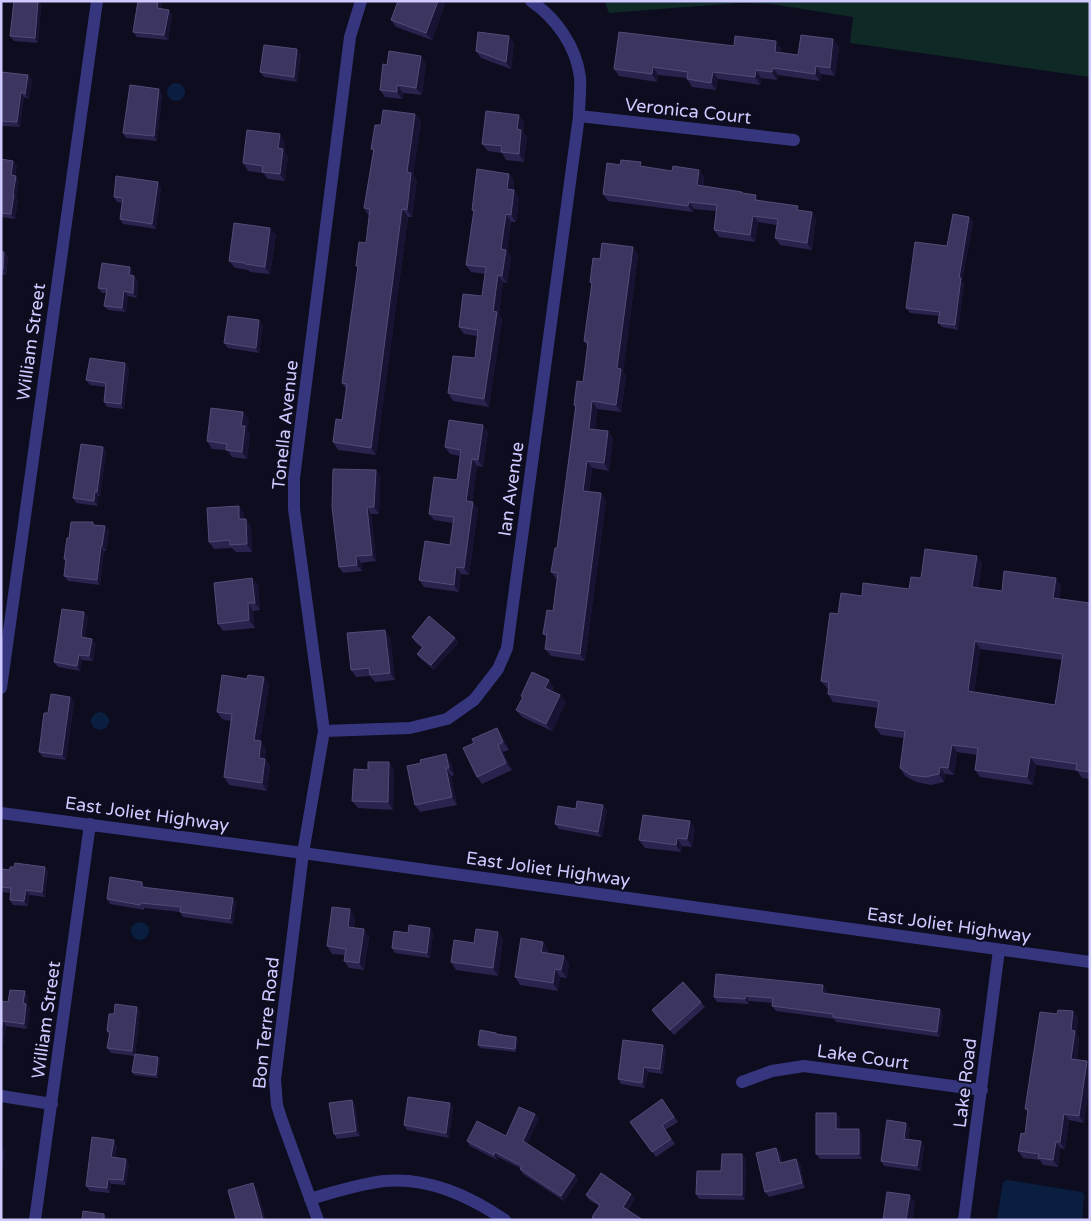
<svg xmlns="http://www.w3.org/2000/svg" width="1091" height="1221" font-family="'Varela Round',sans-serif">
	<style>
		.green { fill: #0f2927 }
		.water { fill: #0a1f40 }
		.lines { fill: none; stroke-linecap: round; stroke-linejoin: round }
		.minor { stroke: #36367f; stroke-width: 12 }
		.wall { fill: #2a234d; fill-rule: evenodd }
		.shaded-wall { fill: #181333 }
		.building { fill: #3c3560; stroke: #534c79; fill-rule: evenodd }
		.labels { text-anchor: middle; stroke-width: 4; stroke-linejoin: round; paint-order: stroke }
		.street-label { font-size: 18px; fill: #cec9ff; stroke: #0e0c1f }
	</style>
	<rect width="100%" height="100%" fill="#0e0c1f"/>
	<path class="green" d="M608,1H1090V77L850,43L853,17L771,4L739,3L609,13L605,3Z"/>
	<path class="water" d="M167 92a9 9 0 1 1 18 0a9 9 0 1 1-18 0Z
		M91 721a9 9 0 1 1 18 0a9 9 0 1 1-18 0Z
		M131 931a9 9 0 1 1 18 0a9 9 0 1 1-18 0Z
		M1008,1180L1082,1192L1084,1195L1082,1220H997L1002,1187L1004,1181Z"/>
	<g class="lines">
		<path class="minor" d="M579,116L794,140
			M1,688L97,1
			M324,731L410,728L447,719L474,700L498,669L507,648L579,116C579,103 581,90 580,77C576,46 556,18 531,1
			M1,813L303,853L1090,962
			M742,1082L772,1071L804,1066L982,1090
			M1,1096L52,1104
			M310,1199C334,1192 359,1184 384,1181C429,1177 469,1196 505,1220
			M35,1220L90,824
			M318,1220L281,1118L277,1105L275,1080L303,853L324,731L294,509V478L350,37L361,1
			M964,1220L999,950"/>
	</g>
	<path class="wall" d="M162,1L161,8L172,15L168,40L137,37L133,32Z
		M445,4L432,40L396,27L391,20Z
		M41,5L38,43L14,41L10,36Z
		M833,39L839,47L835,76L821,74L820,81L778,75L777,80L761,78L760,85L718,79L716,90L692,87L687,79V78L658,75L657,82L619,76L614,69L734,46L781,48V52L798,55Z
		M514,43L511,69L481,58L476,51Z
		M301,54L297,82L264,77L260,72Z
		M421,56L426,63L422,95L403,93L402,99L385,97L380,90L387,65Z
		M1,72L28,75L32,80L29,99L24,97L20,127L1,126Z
		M162,94L157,141L126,138L123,133Z
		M415,114L421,121L413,175L417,180L412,217H408L376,455L338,450L333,442L342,420L346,389L342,383L358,268L356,266L366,243L369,216L364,208L373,151L371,149L381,125Z
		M524,122L523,132L527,137L524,162L506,160L502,153L488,151L482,144Z
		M285,142L284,151L288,156L285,181L268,179L263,173L248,171L243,163Z
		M1,159L13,161L17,166L15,176L19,181L16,198L18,200L15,219L1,217Z
		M620,165L644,167L672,171L699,170L704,177L703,186L742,192L743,193L759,200L801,211L812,212L816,219L812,250L780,245L775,238L777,225L758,222L755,242L719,237L714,230L716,211L694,209L693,212L608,201L603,194Z
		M509,174L514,181L513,190L519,198L516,222H511L507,251L511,257L507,283L503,282L499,315L502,319L489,407L453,401L448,393L475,358L477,336L464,334L459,327L482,296L485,274L471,272L466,265L474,212L472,210Z
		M161,187L156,229L123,224L120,219L122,203L117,202L114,197Z
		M969,217L973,222L962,281L964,283L958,330L942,327L938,323L939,316L910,313L906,308L947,246Z
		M270,228L276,235L270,274L250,272L248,270L235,268L229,261Z
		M1,252H4L8,257L6,275L1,274Z
		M638,254L623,372L626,376L621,412L597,409L595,429L608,431L613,439L609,471L592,468L589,492L601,493L606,501L585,661L551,656L545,649L547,638L543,634L553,611L557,580L551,572L557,548L575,407L574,405L583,382L588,347L584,341L592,286L590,282L600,259Z
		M133,272V276H134L138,281L137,298L128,296L126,312L108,310L104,306L106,293H102L98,288Z
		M263,325L259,353L228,348L224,343Z
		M125,363L129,368L124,409L107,407L104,402L105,387L90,385L86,380Z
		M243,412L249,420L247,429L250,434L247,459L232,457L227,450L212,449L207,441Z
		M488,432L483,467L477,466L472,502L478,509L469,575L461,574L459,592L424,587L419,580L450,545L453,523L434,520L429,514L457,480L460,456L450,454L445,447Z
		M103,447L106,452L100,497L98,496V506L76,503L73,498Z
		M376,470L380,477L379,514H371L376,561L361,563L362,571L343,573L339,567Z
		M244,513V519H246L251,527L252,552H236L232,548L214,549L209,542Z
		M95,525L105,526L109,531L106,551H104L100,585L68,581L64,576L66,562L64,559L69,538Z
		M977,556L982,563L978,588L1002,591L1061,585L1059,599L1090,603V779L1082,778L1077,771L1036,765L1033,785L980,777L975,770L977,755L957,752L954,775L945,774L944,782L931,785L916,782L905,776L900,768L904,738L881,735L875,727L878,708L833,702L828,694V689L827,688L821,681L838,614L862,596L909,589L921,578ZM980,649L1062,660L1055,705L974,692Z
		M252,578L258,585L260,610L253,611L255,628L223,631L218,624Z
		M88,617L85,638L96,644L93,661L82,660L80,671L58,667L54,662Z
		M390,637L395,680L375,682L370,676L356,677L351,670Z
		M412,637L455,638L458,643L434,670L421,659L417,654L422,648L415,642Z
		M264,677L269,685L260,741L266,749L265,759L270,766L267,791L229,785L224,777L231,721L222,719L217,712L247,679Z
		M554,687L552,691L560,695L566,702L552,731L522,717L516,710L522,698L521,696Z
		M70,697L74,702L66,760L43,757L39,752L48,713Z
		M497,728L502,735L509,750L503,752L512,770L482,784L477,777L474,743Z
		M389,762L394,770L393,810L358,808L352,801Z
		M451,762L454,775L451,776L457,805L420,812L415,805Z
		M603,805L607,810L602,837L559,829L555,824Z
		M695,828L692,847L682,846L681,852L645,848L639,840Z
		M45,867L48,872L45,897L29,895L28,906L13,905L10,900V893L1,892V869L10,870Z
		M142,882L145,888L236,902L233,924L183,917L180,912L144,908V910L110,904L107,899Z
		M355,917L354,928L364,929L369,937L364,970L349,968L344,961L345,955L332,954L327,946Z
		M498,932L503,939L498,976L456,970L451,962L474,943Z
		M408,933H433L430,958L395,953L392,948Z
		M543,942L548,950V953L569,963L567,978L560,977L558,991L520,985L515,977Z
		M827,990L826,993L943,1014L940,1037L836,1022L834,1019L776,1011L772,1006L773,1003L749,1001V1004L717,1002L714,997Z
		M28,996L27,1005L30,1009L27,1029L6,1026L3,1043H1V1001L8,1002Z
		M701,1002L705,1007L674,1035L655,1015L652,1010Z
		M137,1007L140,1012L135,1055L160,1059L158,1078L134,1075L132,1072L134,1056L111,1053L107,1048L109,1035L107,1031L114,1014Z
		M1073,1011L1078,1018L1076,1032L1079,1038L1077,1060L1087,1061L1090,1065V1080L1084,1123L1069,1120L1065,1149L1060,1148L1058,1167L1043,1165L1040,1160L1023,1158L1018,1151L1025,1134L1028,1112L1025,1109L1057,1014Z
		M496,1033L498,1035L518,1039L516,1052L480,1048L478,1045Z
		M663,1045L666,1050L663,1074L648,1072L645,1088L621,1084L618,1079Z
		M662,1099L678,1122L665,1130L675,1144L656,1157L630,1122Z
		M352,1100L355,1105L360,1136L337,1139L334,1134Z
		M450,1103L453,1108L449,1138L407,1130L404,1125Z
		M836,1113L840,1118V1129L862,1134V1159H820L816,1154Z
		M535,1114L539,1119L527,1144L575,1175L578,1180L564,1201L523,1174L520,1168L498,1157L497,1160L470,1146L467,1141L506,1136Z
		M910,1128L908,1139L924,1146L921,1171L884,1166L881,1161Z
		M117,1145L115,1158L129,1164L126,1185L111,1184L110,1193L90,1191L86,1186Z
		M776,1148L780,1153L782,1163L796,1159L800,1164L805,1188L769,1197L765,1192Z
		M746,1159L745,1200L699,1199L696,1194L721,1171Z
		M631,1194L635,1199L628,1210L643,1220H593L592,1217L599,1206L589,1200L586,1195Z"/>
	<path class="shaded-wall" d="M35,1H39L41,5L38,43L35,38Z
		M158,1H162L161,13L157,8Z
		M438,1H443L445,4L432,40L426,33Z
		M169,10L172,15L168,40L164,35Z
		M509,36L514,43L511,69L506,62Z
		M833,39L839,47L835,76L830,68Z
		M776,41L781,48L780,59L775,52Z
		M297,49L301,54L297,82L294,77Z
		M421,56L426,63L422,95L416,88Z
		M816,66L821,74L820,81L815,74Z
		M653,67L658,75L657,82L652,74Z
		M773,68L778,75L777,80L772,72Z
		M756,70L761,78L760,85L755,77Z
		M713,72L718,79L716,90L711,83Z
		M28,75L32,80L29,99L25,94Z
		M397,85L403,93L402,99L397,92Z
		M159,89L162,94L157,141L154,136Z
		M21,92L24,97L20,127L17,122Z
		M415,114L421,121L413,175L417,180L412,217L407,210V172Z
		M519,115L524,122L523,132L527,137L524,162L519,154L517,129Z
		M280,134L285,142L284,151L288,156L285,181L280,174L278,148Z
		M13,161L17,166L14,180L11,175Z
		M699,170L704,177L702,192L697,185Z
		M509,174L514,181L512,197L507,189Z
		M16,176L19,181L16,198L18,200L15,219L11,214L13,194Z
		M158,182L161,187L156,229L152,224Z
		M514,190L519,198L516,222L511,215Z
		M689,202L694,209L693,212L688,206Z
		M402,209L408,217L376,455L371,448Z
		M812,212L816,219L812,250L807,243Z
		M506,214L511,222L507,251L511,257L507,283L502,276L501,249Z
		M753,216L758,222L755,242L750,235Z
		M969,217L973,222L962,281L964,283L958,330L955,325L959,278Z
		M270,228L276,235L270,274L265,267Z
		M633,247L638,254L623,372L626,376L621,412L616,405L617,368Z
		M4,252L8,257L6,275L3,270Z
		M130,267L133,272L132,280L129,275Z
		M498,275L503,282L499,315L502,319L489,407L484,399Z
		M134,276L138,281L137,298L133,293Z
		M124,291L128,296L126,312L122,308Z
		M259,320L263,325L259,353L256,348Z
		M125,363L129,368L124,409L121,404Z
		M592,401L597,409L594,436L589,429Z
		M243,412L249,420L247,429L250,434L247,459L242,452L241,426Z
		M483,425L488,432L483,467L478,460Z
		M608,431L613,439L609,471L604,463Z
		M103,447L106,452L100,497L97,492Z
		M472,459L477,466L471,508L466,501Z
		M587,461L592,468L588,498L583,491Z
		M376,470L380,477L379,514L374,507Z
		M95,491L98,496V506L94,501Z
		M601,493L606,501L585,661L580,654Z
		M473,502L478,509L469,575L464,568Z
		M239,506L244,513L245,527L239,519Z
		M367,507L371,514L376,561L372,555Z
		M246,519L251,527L252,552L247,544Z
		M105,526L109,531L106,551L102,546Z
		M101,546L104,551L100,585L97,580Z
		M356,556L361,563L362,571L357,565Z
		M977,556L982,563L977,594L972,587Z
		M456,567L461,574L459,592L454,585Z
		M252,578L258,585L260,610L255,603Z
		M1056,578L1061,585L1058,606L1053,598Z
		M248,603L253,611L255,628L249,620Z
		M84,612L88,617L84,642L81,637Z
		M385,630L390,637L395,680L390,673Z
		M455,638L458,643L434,670L431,665Z
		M92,639L96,644L93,661L89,656Z
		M975,641L980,649L973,699L968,691Z
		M79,655L82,660L80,671L77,666Z
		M264,677L269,685L259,748L254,740Z
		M549,680L554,687L550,695L545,688Z
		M560,695L566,702L552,731L546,724Z
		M70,697L74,702L66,760L62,755Z
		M497,728L502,735L509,750L503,742Z
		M261,741L266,749L264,766L259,758Z
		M498,745L503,752L512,770L506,763Z
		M952,745L957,752L954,775L948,768Z
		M446,754L451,762L454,775L449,768Z
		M1030,757L1036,765L1033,785L1027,777Z
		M265,759L270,766L267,791L262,783Z
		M389,762L394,770L393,810L388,802Z
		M940,767L945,774L944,782L939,774Z
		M446,768L451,776L457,805L452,797Z
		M603,805L607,810L602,837L598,832Z
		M690,821L695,828L692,847L687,839Z
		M677,838L682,846L681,852L676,845Z
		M45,867L48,872L45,897L42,892Z
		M142,882L145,887V892L142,887Z
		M26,890L29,895L28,906L24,901Z
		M233,898L236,902L233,924L230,919Z
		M350,909L355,917L353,935L348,927Z
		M430,928L433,933L430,958L427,953Z
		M364,929L369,937L364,970L359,963Z
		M498,932L503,939L498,976L493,968Z
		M543,942L548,950L546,960L541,952Z
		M564,956L569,963L567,978L561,970Z
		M555,969L560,977L558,991L553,983Z
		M823,985L827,990L826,998L822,993Z
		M25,991L28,996L27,1005L30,1009L27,1029L24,1024L23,1003Z
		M746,996L749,1001V1004L745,999Z
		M137,1007L140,1012L135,1056L132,1051Z
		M940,1009L943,1014L940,1037L937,1032Z
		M1073,1011L1078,1018L1076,1032L1079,1038L1076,1065L1071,1059V1030Z
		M3,1021L6,1026L3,1043L1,1041V1030Z
		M516,1037L518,1039L516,1052L515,1049Z
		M663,1045L666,1050L663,1074L660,1069Z
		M158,1057L160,1059L158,1078L156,1075Z
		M1087,1061L1090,1065V1080L1084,1123L1079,1116Z
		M644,1067L648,1072L645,1088L642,1083Z
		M352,1100L355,1105L360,1136L356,1131Z
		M450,1103L453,1108L449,1138L446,1133Z
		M836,1113L840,1118V1134L836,1129Z
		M535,1114L539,1119L526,1146L523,1141Z
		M1064,1114L1069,1120L1065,1149L1060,1142Z
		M906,1123L910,1128L908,1144L904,1139Z
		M859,1129L862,1134V1159L859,1154Z
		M114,1140L117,1145L115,1162L111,1157Z
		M921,1141L924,1146L921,1171L917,1166Z
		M1056,1142L1060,1148L1058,1167L1053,1160Z
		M2,1147L5,1152L2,1173L1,1172Z
		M776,1148L780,1153L783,1168L780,1163Z
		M495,1152L498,1157L497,1160L494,1155Z
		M742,1154L746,1159L745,1200L742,1195Z
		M126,1159L129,1164L126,1185L123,1180Z
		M796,1159L800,1164L805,1188L802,1183Z
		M575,1175L578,1180L564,1201L561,1196Z
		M108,1179L111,1184L110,1193L107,1188Z
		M253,1183L258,1191L266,1220H263Z
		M631,1194L635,1199L626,1212L623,1207Z
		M910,1195L915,1202L913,1220H906Z
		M104,1214L108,1219V1220H104Z"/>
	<path class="building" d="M14,1H38L35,38L10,36Z
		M138,1H158L157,8L169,10L164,35L133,32Z
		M398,1H438L426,33L391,20Z
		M478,32L509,36L506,62L476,51Z
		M619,32L734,46L735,36L776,41L775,52L798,55L801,35L833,39L830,68L816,66L815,74L773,68L772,72L756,70L755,77L713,72L711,83L687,79L688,72L653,67L652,74L614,69Z
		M264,45L297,49L294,77L260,72Z
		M389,51L421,56L416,88L397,85V92L380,90L383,64L387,65Z
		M1,72L28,75L25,94L21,92L17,122L1,121Z
		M130,85L159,89L154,136L123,133Z
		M383,110L415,114L407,172L411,173L407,210L402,209L371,448L333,442L336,419L342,420L347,384L342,383L358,266H356L359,242L366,243L370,209L364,208L374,149H371L375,125H381Z
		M486,111L519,115L517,129L521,130L519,154L501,152L502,146L482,144Z
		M247,130L280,134L278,148L283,149L280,174L262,172L263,166L243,163Z
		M1,159L13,161L11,175L16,176L13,194H14L11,214L1,213Z
		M621,160L641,162L640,166L672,171L673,166L699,170L697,185L742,192V193L756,195L755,200L798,206L797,210L812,212L807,243L775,238L778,219L753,216L750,235L714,230L717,205L689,202L688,206L603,194L607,163L620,165Z
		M477,169L509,174L507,189L514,190L511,215L506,214L501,249L506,250L502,276L498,275L493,311L497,312L484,399L448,393L453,356L475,358L478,330L459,327L463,294L482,296L486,267L466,265L474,210H472Z
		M116,176L158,182L152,224L120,219L123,198L114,197Z
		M953,214L969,217L959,278H961L955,325L938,323L940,312L906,308L915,242L947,246Z
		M234,223L270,228L265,267L245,264V263L229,261Z
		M602,243L633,247L617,368L621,369L616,405L592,401L589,429L608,431L604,463L587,461L583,491L601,493L580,654L545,649L547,634H543L547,610L553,611L558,573L551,572L555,548H557L568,466L576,405H574L577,381L583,382L588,342L584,341L592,283L590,282L593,258L600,259Z
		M1,252H4L3,270H1Z
		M102,263L130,267L129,275L134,276L133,293L124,291L122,308L104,306L107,289L98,288Z
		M228,316L259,320L256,348L224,343Z
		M90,358L125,363L121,404L104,402L106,383L86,380Z
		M211,408L243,412L241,426H245L242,452L226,450L227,444L207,441Z
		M449,420L483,425L478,460L472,459L466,501L473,502L464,568L456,567L454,585L419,580L425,541L450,545L454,517L429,514L434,477L457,480L461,450L445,447Z
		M81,444L103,447L97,492L95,491L94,501L73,498Z
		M333,469L376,470L374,507H367L372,555L356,556L357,565L339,567L332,507Z
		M239,506V519H246L247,544L230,545V540L209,542L207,508Z
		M71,522H93V525L105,526L102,546H101L97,580L64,576L66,559H64L67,538H69Z
		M925,549L977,556L972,587L1002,591L1004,571L1056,578L1053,598L1090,603V772L1076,770L1077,764L1030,757L1027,777L975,770L978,748L952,745L948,768L940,767L939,774L925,777L911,775L900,768L905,731L875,727L879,701L828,694L829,682L821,681L830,613L838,614L841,593L862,596L863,583L909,589L911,577L921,578ZM975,641L1063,654L1055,705L968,691Z
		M252,578L255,603H248L249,620L218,624L214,583Z
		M62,609L84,612L81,637L92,639L89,656L79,655L77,666L54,662Z
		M429,616L455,638L431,665L417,654L423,647L412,637Z
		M385,630L390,673L370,675L369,668L351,670L347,633Z
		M532,672L549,680L545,688L560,695L546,724L516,710L523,697L521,696Z
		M222,675L247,679L248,675L264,677L254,740L261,741L259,758L265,759L262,783L224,777L232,714L217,712Z
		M51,694L70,697L62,755L39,752L44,713H48Z
		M497,728L503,742L498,745L506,763L477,777L463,748L474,743L472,739Z
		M446,754L449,768H446L452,797L415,805L407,766L421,763L420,760Z
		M368,762H389L388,802L352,801L354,769L368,770Z
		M577,801L603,805L598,832L555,824L558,806L576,809Z
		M643,815L690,821L687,839L677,838L676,845L639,840Z
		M15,863L45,867L42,892L26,890L24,901L10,900L11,888L1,887V869L10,870V867H14Z
		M110,877L142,882V887L233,898L230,919L180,912L181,907L141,903L140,905L107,899Z
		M332,907L350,909L348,927L364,929L359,963L344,961L346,949L327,946Z
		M409,925L430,928L427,953L392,948L394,931L408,933Z
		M476,929L498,932L493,968L451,962L454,940L474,943Z
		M521,938L543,942L541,952L564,956L561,970L555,969L553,983L515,977Z
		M716,974L823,985L822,993L940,1009L937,1032L833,1017V1014L772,1006L773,998L746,996L745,999L714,997Z
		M683,982L701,1002L670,1030L652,1010Z
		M10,990L25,991L23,1003L26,1004L24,1024L3,1021L1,1030V1001L8,1002Z
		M115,1004L137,1007L132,1051L107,1048L110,1032L107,1031L109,1014H114Z
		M1058,1010L1073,1011L1071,1030L1075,1031L1071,1059L1087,1061L1079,1116L1064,1114L1060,1142H1056L1053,1160L1038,1158L1039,1154L1018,1151L1021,1133L1025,1134L1028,1109H1025L1040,1012L1057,1014Z
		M480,1030L496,1033V1034L516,1037L515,1049L478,1045Z
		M623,1040L663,1045L660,1069L644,1067L642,1083L618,1079Z
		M135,1054L158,1057L156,1075L132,1072Z
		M408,1097L450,1103L446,1133L404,1125Z
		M662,1099L674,1117L662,1125L671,1139L652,1152L630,1122Z
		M352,1100L356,1131L334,1134L329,1103Z
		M519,1107L535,1114L523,1141L575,1175L561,1196L520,1169L522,1166L495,1152L494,1155L467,1141L477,1121L506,1136Z
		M816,1113H836V1129H859V1154H816Z
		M887,1120L906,1123L904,1139L921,1141L917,1166L881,1161Z
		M92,1137L114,1140L111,1157L126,1159L123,1180L108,1179L107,1188L86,1186Z
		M776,1148L780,1163L796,1159L802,1183L765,1192L756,1153Z
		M722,1154H742V1195L696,1194L697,1171H721Z
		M601,1173L631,1194L623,1207L643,1220H595L592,1217L600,1205L586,1195Z
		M253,1183L263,1220H236L228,1190Z
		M887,1192L910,1195L906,1220H883Z
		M83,1211L104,1214V1220H82Z"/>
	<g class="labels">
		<g class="street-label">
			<text transform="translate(688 111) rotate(6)" y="6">Veronica Court</text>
			<text transform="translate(31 342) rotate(-82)" y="6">William Street</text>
			<text transform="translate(285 425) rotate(-84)" y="6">Tonella Avenue</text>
			<text transform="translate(511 489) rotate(-82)" y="6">Ian Avenue</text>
			<text transform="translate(147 814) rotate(8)" y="6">East Joliet Highway</text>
			<text transform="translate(548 869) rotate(8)" y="6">East Joliet Highway</text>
			<text transform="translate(949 925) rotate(8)" y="6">East Joliet Highway</text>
			<text transform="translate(46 1020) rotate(-82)" y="6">William Street</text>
			<text transform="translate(266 1023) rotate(-84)" y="6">Bon Terre Road</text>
			<text transform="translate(863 1057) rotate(8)" y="6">Lake Court</text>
			<text transform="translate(965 1083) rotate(-83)" y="6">Lake Road</text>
		</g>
	</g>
	<rect width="1091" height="1221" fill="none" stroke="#cec9ff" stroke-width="5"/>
</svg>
